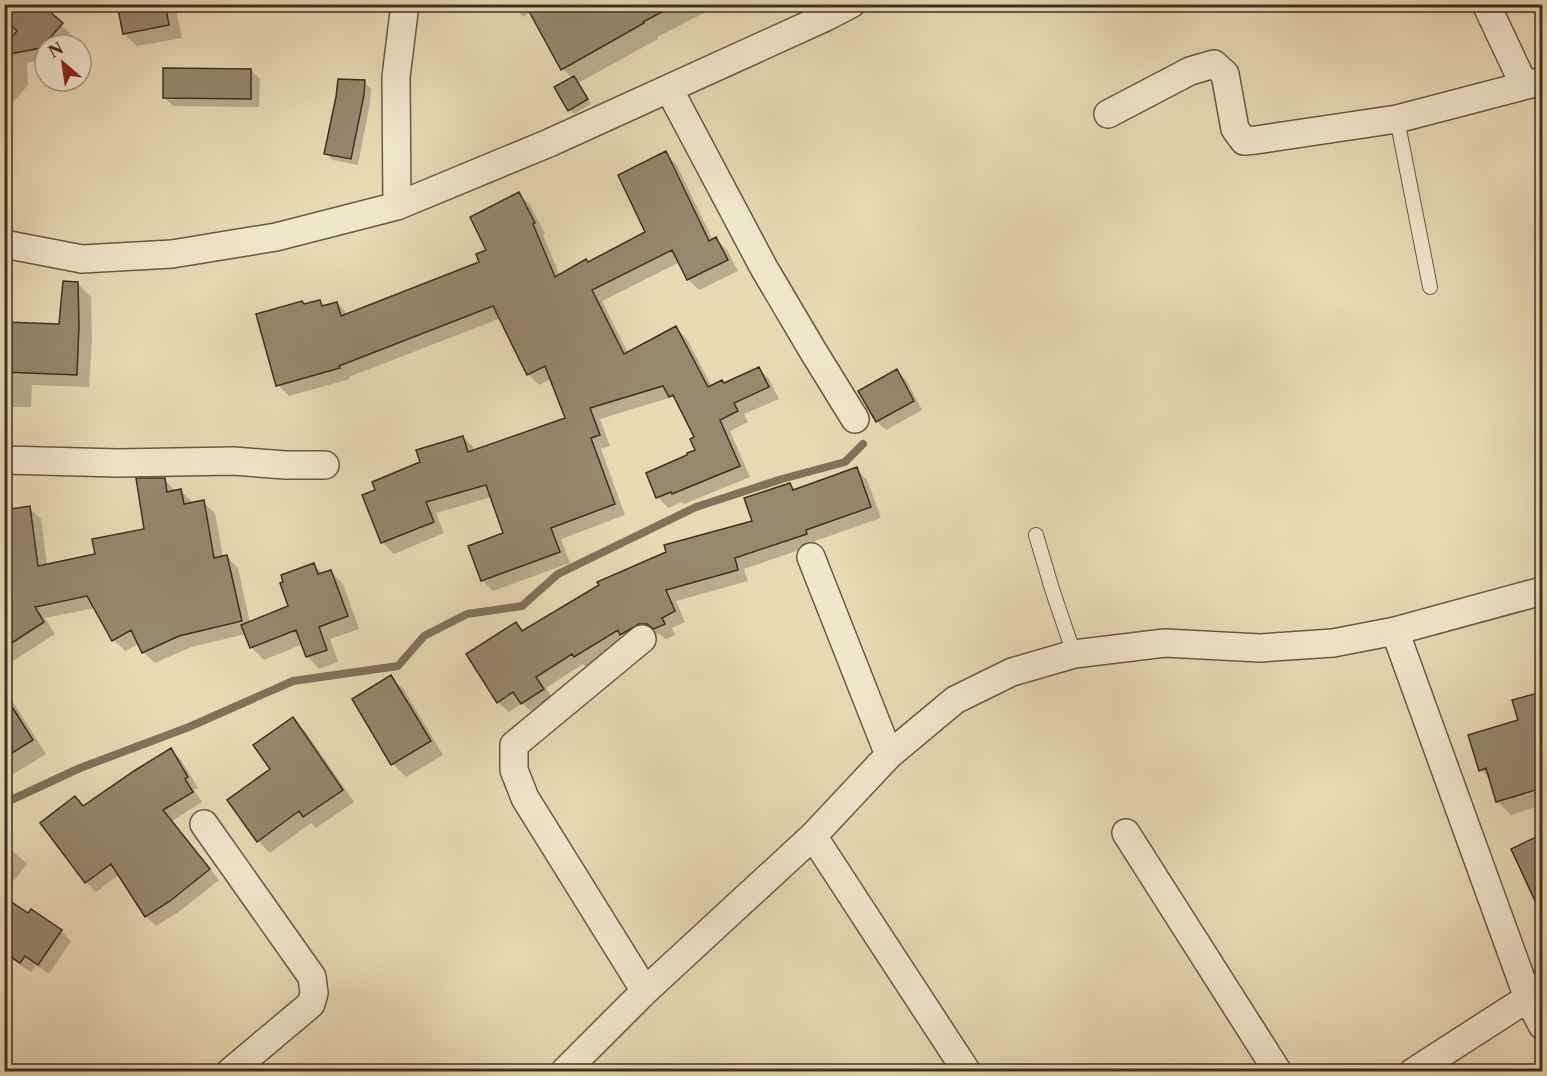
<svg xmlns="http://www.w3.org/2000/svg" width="1547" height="1076" font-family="'Libre Caslon Text',serif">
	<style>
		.shadow { fill: #0003 }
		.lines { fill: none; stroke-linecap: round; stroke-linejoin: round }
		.stream { stroke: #7f735c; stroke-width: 8 }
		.building { fill: #94886d; stroke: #3c3024; stroke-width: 1.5 }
		.lane-casing { stroke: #665a47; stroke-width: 16 }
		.street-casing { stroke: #665a47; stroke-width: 30 }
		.lane { stroke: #efe7cc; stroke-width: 14 }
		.street { stroke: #efe7cc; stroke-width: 27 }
	</style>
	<rect width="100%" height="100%" fill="#e6dab1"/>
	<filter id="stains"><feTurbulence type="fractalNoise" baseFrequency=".00333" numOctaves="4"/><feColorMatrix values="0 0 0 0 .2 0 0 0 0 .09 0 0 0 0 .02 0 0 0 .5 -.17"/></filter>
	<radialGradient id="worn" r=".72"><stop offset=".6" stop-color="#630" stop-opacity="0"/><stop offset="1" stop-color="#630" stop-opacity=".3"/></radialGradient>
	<path class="shadow" d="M4,4H52L46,11L72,35L64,45H45V60L27,63L28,85L9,107L4,103Z
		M119,4H175L182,38L137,46L124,33Z
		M511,4H722L657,37L658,39L578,83L591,104L574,114L570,110L572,78L563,69L531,12L523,17Z
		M251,70L260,79L259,107L173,106L164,97Z
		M364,82L371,89L370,103L358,165L333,160L326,153Z
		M665,153L676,164L713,240L716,239L727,250L738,271L699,290L688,279L680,262L602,301L628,353L676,328L687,339L712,387L725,385L758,368L769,379L779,399L744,414L748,422L730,431L750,477L684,504L682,502L668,508L658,497L697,451L696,438L680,406L672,397L600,419L610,446L601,449L625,515L561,539L570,563L493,591L482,580L505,533L492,497L436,513L444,533L394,554L383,543L364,496L377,491L463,437L474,448L475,451L566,418L551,379L539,385L528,374L501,318L349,377L350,379L289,396L278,385L305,305L319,301L325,307L337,303L349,315L481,263L519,194L530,205L545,234L543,235L560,276L589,263L647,233Z
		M78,284L91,297L92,339L89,387L32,385L31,407H6L4,405V324L60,326Z
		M897,371L906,380L922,410L886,430L877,422L860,392Z
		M856,469L867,480L881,518L815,541L817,544L744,569L748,581L676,601L685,622L672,628L675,635L666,639L659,634H650L629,641L586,667L583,664L546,688L554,700L533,713L522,703L509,712L498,702L516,624L524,632L753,522L790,484L796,491Z
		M164,479L176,492L181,491L192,502H203L215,513L223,557L226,556L238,568L250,623L290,607L313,565L323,574L331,572L343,584L359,629L330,639L338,662L319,669L307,656L303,644L264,660L251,647L246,634L191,647L155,663L143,652L139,644L125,651L114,640L95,608L45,618L55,634L13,661L4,653V511L29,508L41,519L47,565L97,555L146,531Z
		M391,677L404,690L443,755L406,777L393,764Z
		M4,688L46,754L7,778L4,776Z
		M1540,694L1542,696V805L1511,815L1497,801L1492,781L1480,770Z
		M293,719L305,731L354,802L316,828L311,823L270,853L258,841L272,769Z
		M171,750L181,760L198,788L194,790L202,802L172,821L219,880L180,911L156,926L146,916L119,875L96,892L86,882L84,807Z
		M1542,835V913L1513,850Z
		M4,843L27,864L4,893Z
		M4,899L29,915L61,931L71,941L49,974L36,965L31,972L4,954Z"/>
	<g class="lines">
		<path class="stream" d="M4,801L11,800L80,768L189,727L293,681L398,666L424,636L467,614L522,606L558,574L696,507L782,479L845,462L863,444"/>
	</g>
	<path class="building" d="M4,4H41L63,23L41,48L4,55V45L17,31L4,19Z
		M117,4H165L169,25L123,34Z
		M525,4H677L643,22L644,23L561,70Z
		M163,68L251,69V99L163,98Z
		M574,76L588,99L568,111L554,87Z
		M338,79L365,80L364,95L351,159L324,154L336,97Z
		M666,151L709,241L716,237L728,260L687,280L672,250L592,290L624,354L676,326L708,387L722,380L724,383L759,367L769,387L734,403L738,411L720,420L740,466L672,494L671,492L656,498L646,473L687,455V453L695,450L690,439L694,437L673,395L669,397L663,386L590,408L600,435L591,438L615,504L551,528L560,552L481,581L468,546L503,533L486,485L426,502L434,522L381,543L362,495L375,490L372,482L420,462L416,450L463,436L468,452L565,418L545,366L527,375L493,306L339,366L340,368L276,386L256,314L302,301L304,304L320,300L322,306L337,302L341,316L479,262L476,254L486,250L470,217L519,192L535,223L533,224L555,277L586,259L588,262L645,232L618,175Z
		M63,281L78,282L79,325L77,375L4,372V322L59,324Z
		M897,369L914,401L876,422L858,391Z
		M857,467L871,507L806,530L807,534L735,558L738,570L666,590L675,611L662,618L665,624L654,629L647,624H639L620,635L618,630L574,657L572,654L536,677L544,689L521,704L513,692L497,703L466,654L516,622L522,631L599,585L597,582L666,552L664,545L752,521L744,498L790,483L793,490Z
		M136,478H165L167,492L181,489L184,504L204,500L214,558L227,555L242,621L179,636L142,653L131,630L112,641L87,596L35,607L44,622L4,648V510L30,506L38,566L95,554L92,539L144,529Z
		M314,563L318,574L331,570L348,616L319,627L327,650L306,657L296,630L250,648L241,625L288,606L280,583L283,582L281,575Z
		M391,675L431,741L391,765L352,699Z
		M1542,692V788L1496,802L1486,768L1479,771L1468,735L1518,720L1512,700Z
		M4,694L33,740L4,758Z
		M293,717L343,790L303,817L299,811L257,842L227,800L270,769L253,745Z
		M171,748L188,777L185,779L193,792L163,810L210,869L170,901L145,917L111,864L85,883L40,823L75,796L83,806L134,771Z
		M1542,834V916L1511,849Z
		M4,897L28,913L31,909L62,930L38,965L25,956L20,963L4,952Z"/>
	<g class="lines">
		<g class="lane-casing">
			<path id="lane" d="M1397,119L1430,287
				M1036,535L1052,589L1074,654"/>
		</g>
		<g class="street-casing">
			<path id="street" d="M1486,4L1524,85
				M669,89L764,268L813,351L855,419
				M1108,114L1190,71L1214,64L1225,74L1235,129L1244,141L1256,140L1397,119L1542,81
				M397,206L396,77L405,4
				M4,244L82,259L172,254L276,237L397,206L549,143L826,17L851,4
				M4,460L118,463L233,461L285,465H325
				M811,557L889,755
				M1395,631L1528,998L1542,1025
				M642,639L514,745V770L525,798L645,991
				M204,824L312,977L314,993L311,1004L230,1072
				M1126,833L1278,1072
				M813,836L967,1072
				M564,1072L645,991L813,836L889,755L955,700L1012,672L1074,654L1165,643L1260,648L1333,643L1395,631L1542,591
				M1413,1072L1528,998"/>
		</g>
		<use href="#lane" class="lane"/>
		<use href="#street" class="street"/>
	</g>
	<rect width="1547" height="1076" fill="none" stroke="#e6dab1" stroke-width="24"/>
	<rect x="6" y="6" width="1535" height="1064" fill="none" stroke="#3c3024" stroke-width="3"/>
	<rect x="12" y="12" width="1523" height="1052" fill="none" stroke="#3c3024" stroke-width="1.5"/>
	<g transform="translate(63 63) rotate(331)"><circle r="28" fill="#efe7cc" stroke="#a79e89" stroke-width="1.5"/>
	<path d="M0-4.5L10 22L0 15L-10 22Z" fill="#8f2418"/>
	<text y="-9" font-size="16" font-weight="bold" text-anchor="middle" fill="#3c3024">N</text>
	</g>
	<rect width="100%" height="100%" filter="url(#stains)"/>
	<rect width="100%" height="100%" fill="url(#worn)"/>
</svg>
